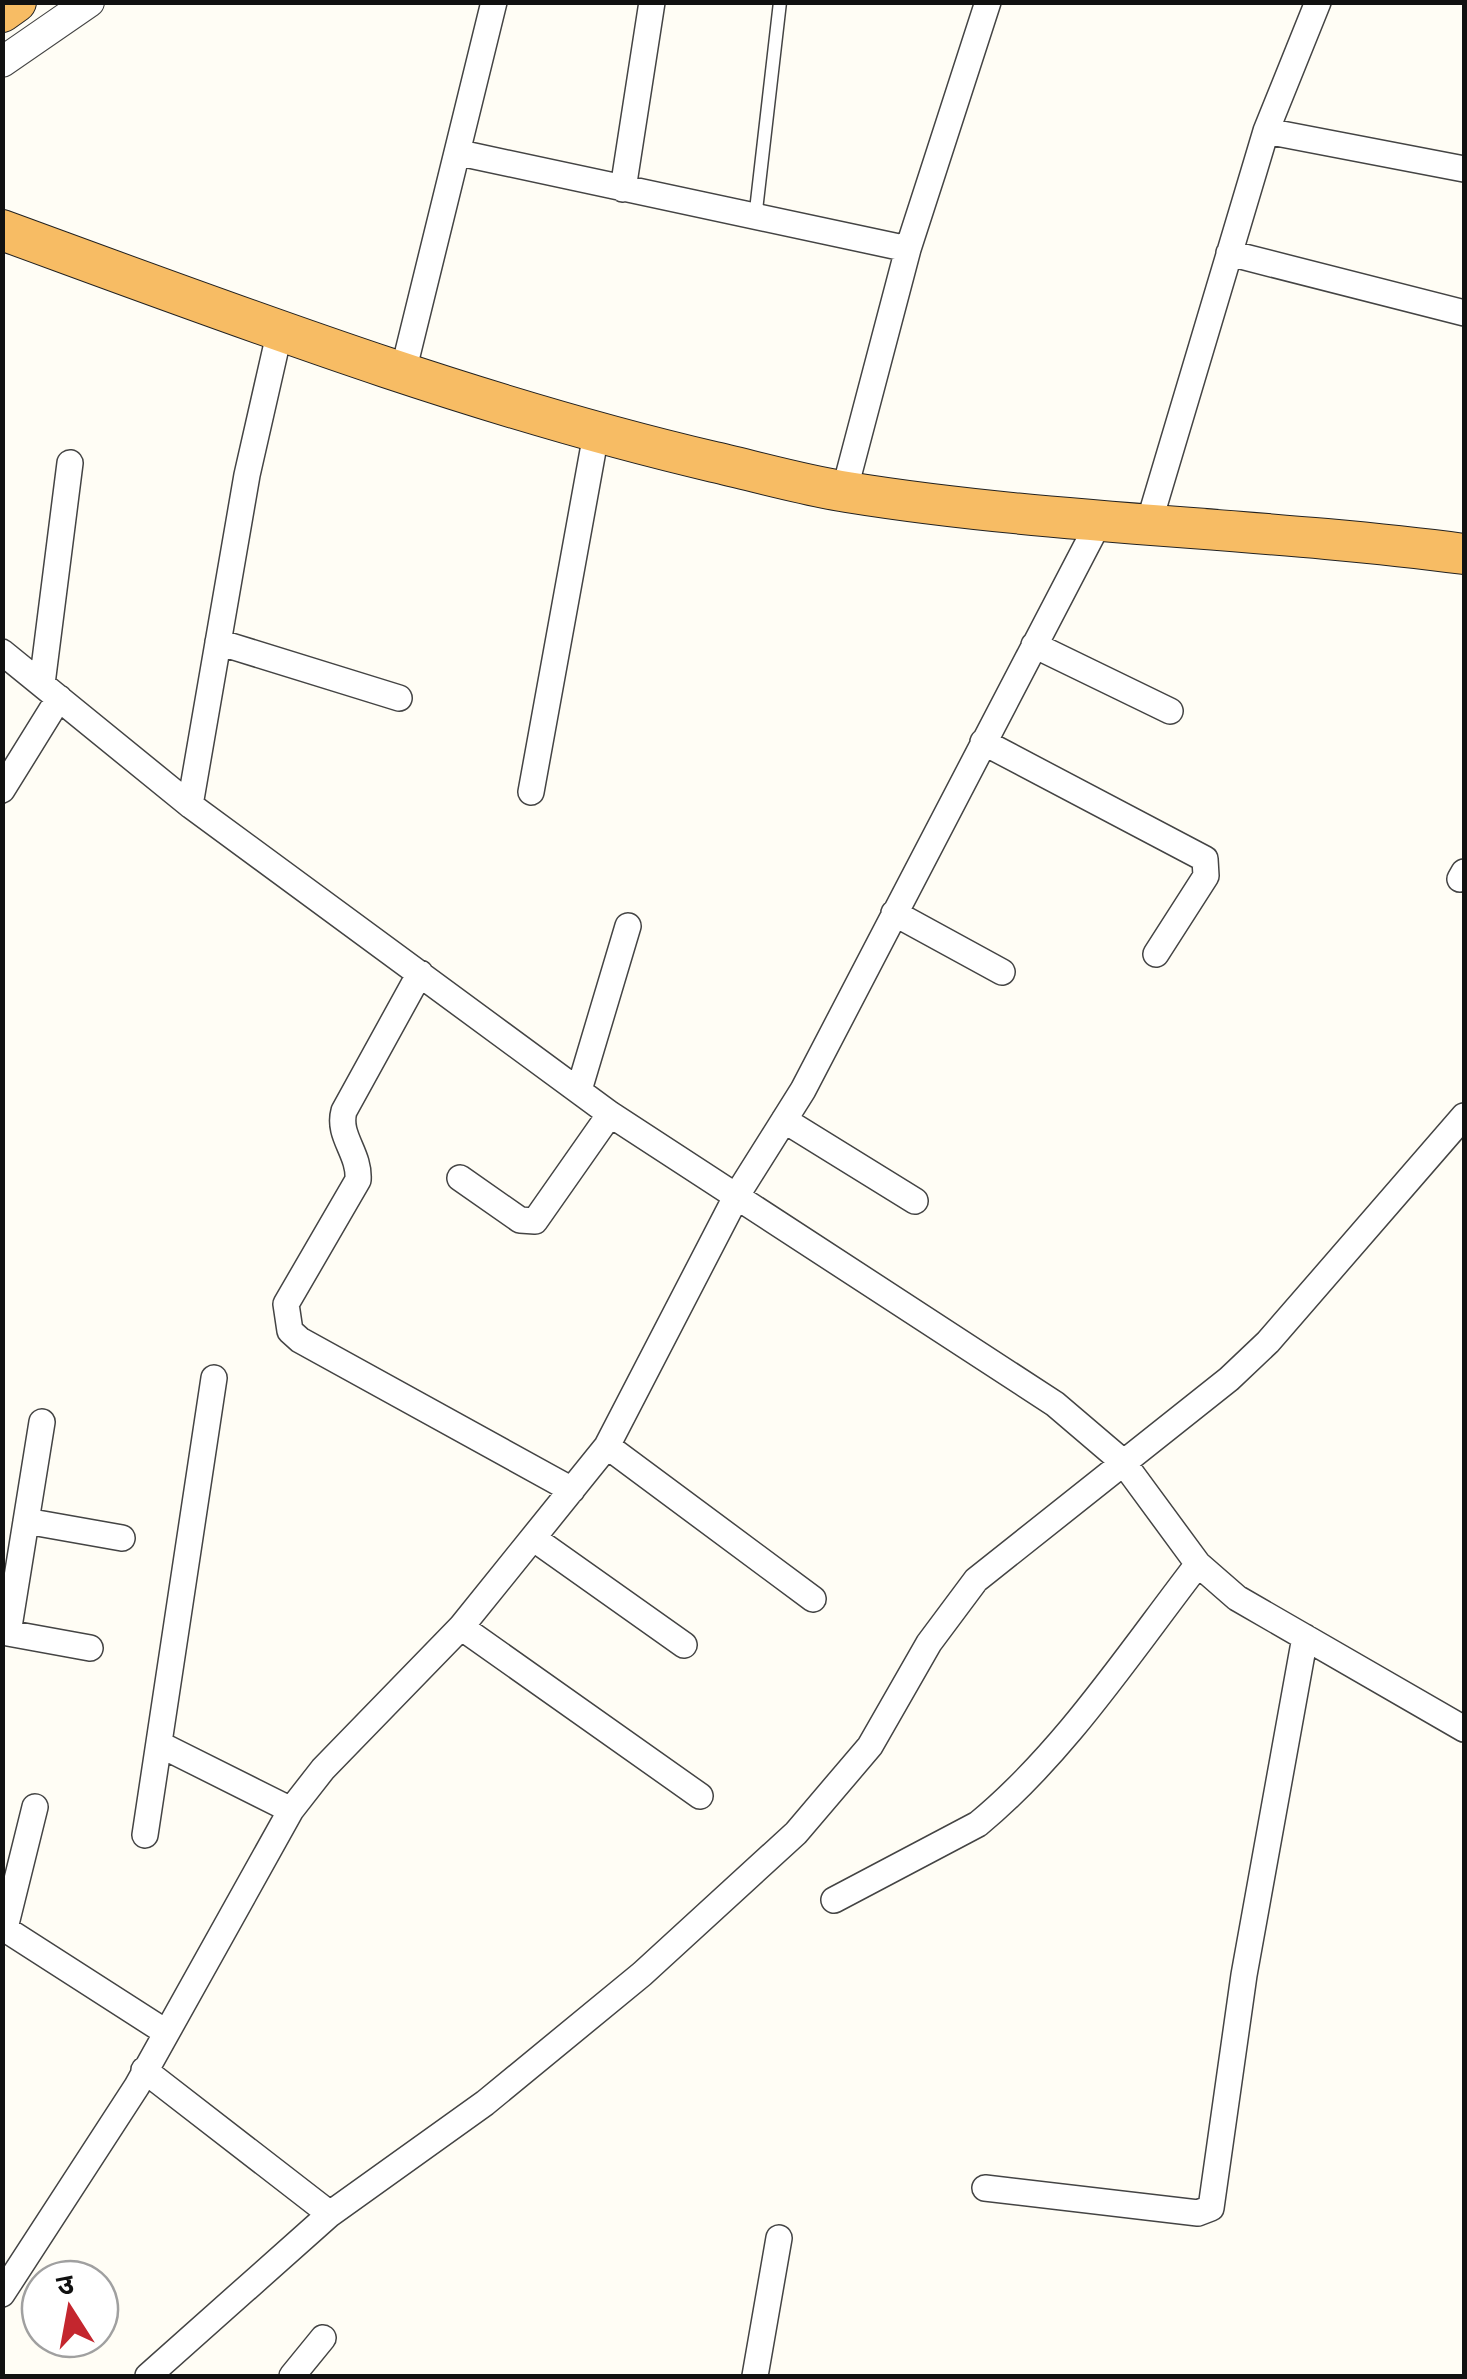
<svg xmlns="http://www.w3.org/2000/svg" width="1467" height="2379" font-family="'Roboto Serif','Noto Sans Devanagari',serif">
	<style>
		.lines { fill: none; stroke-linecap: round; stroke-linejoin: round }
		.service-casing { stroke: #444; stroke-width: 15 }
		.minor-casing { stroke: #444; stroke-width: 28 }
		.tertiary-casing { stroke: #444; stroke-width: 32 }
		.trunk-casing { stroke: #222; stroke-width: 42 }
		.service { stroke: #fff; stroke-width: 12 }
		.minor { stroke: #fff; stroke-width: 25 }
		.tertiary { stroke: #fff; stroke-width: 30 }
		.trunk { stroke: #f7bc64; stroke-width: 40 }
	</style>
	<rect width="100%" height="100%" fill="#fffdf5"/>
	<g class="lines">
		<g class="service-casing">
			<path id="service" d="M755,219L780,2"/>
		</g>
		<g class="minor-casing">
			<path id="minor" d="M1266,131L1464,169
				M460,153L908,249
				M623,189L652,2
				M1229,253L1464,313
				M403,372L494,2
				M844,492L908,249L988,2
				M1148,526L1266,131L1318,2
				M218,642L399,698
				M1034,645L1170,711
				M2,652L190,805L610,1114L1055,1404L1123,1462L1198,1564L1237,1598L1464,1729
				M42,684L70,463
				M983,742L1205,859L1206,876L1156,954
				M2,790L59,698
				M531,792L596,434
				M190,805L247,475L280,330
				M1460,879L1464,872
				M894,913L1002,972
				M420,973L344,1111C337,1136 360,1153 358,1180L286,1304L290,1331L300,1340L572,1490
				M579,1090L628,926
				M784,1120L915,1201
				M460,1178L520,1220L535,1221L610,1114
				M607,1446L813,1599
				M26,1521L122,1538
				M533,1538L684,1645
				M461,1627L700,1796
				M2,1632L90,1648
				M8,1633L42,1422
				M159,1744L291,1810
				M145,1835L214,1378
				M834,1900L978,1824C1064,1753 1130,1652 1198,1564
				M2,1927L164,2031
				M5,1928L35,1807
				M144,2070L330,2214
				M985,2188L1198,2213L1211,2208L1244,1975L1305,1637
				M2,2294L137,2086L291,1810L323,1769L461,1627L607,1446L737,1195L803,1090L1100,520
				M148,2376L330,2214L485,2103L642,1974L796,1833L870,1746L929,1643L976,1580L1229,1379L1268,1342L1464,1116
				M292,2376L323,2338
				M755,2376L779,2238"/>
		</g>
		<g class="tertiary-casing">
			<path id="tertiary" d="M2,62L89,2"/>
		</g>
		<g class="trunk-casing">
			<path id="trunk" d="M2,12L16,2
				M2,230C237,316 471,405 714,462C758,472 803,485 847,492C1052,525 1259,527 1464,554"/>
		</g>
		<use href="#service" class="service"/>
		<use href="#minor" class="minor"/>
		<use href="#tertiary" class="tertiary"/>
		<use href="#trunk" class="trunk"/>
	</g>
	<rect width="1467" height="2379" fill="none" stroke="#111111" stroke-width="10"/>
	<g transform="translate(70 2309) rotate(349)"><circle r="48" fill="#ffffff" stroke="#a0a0a0" stroke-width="2.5"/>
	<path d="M0-8L18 38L0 25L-18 38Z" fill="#c4262e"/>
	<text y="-15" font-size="28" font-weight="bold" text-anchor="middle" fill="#111111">उ</text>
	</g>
</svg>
